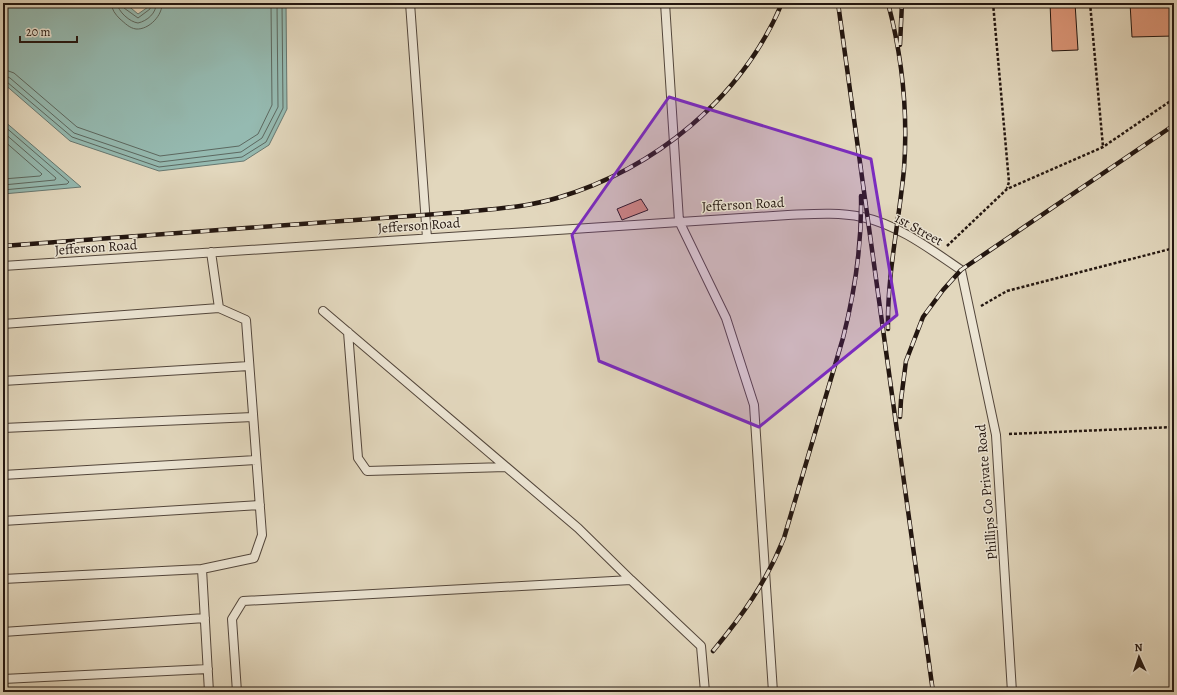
<svg xmlns="http://www.w3.org/2000/svg" width="1177" height="695" font-family="Alegreya,serif">
	<style>
		.water { fill: #95bab1; stroke: #677871 }
		.lines { fill: none; stroke-linecap: round; stroke-linejoin: round }
		.shore { stroke: #5c6860; stroke-width: 1 }
		.building { fill: #dc9678; stroke: #231610 }
		.lane-casing { stroke: #53463b; stroke-width: 10 }
		.path { stroke: #231610; stroke-width: 2.5; stroke-dasharray: 3 2; stroke-linecap: butt }
		.lane { stroke: #ece5d4; stroke-width: 8 }
		.rail-casing { stroke: #231610; stroke-width: 4.5 }
		.rail { stroke: #ece5d4; stroke-width: 3; stroke-dasharray: 9; stroke-linecap: butt }
		.marked { fill: #7b2cbf; fill-opacity: 0.2; stroke: #7b2cbf; stroke-width: 3; stroke-linejoin: round }
		.labels { text-anchor: middle; stroke-width: 3; stroke-linejoin: round; paint-order: stroke }
		.street-label { font-size: 14px; fill: #231610; stroke: #ece5d4 }
	</style>
	<rect width="100%" height="100%" fill="#e2d7bd"/>
	<filter id="stains"><feTurbulence type="fractalNoise" baseFrequency=".005" numOctaves="4"/><feColorMatrix values="0 0 0 0 .2 0 0 0 0 .09 0 0 0 0 .02 0 0 0 .5 -.17"/></filter>
	<radialGradient id="worn" r=".72"><stop offset=".6" stop-color="#630" stop-opacity="0"/><stop offset="1" stop-color="#630" stop-opacity=".3"/></radialGradient>
	<path class="water" d="M3,3H125L138,14L148,7L145,3H286L287,109L269,145L244,161L159,171L70,141L3,83Z
		M3,120L81,187L3,194Z"/>
	<g class="lines">
		<path class="shore" d="M111,3C112,10 115,14 120,19C125,23 129,28 136,29C149,30 163,15 162,3
			M117,3C118,12 130,22 138,23C147,21 157,13 156,3
			M122,3L124,8L138,18L150,9V3
			M3,69L14,73L77,127L160,156L239,146L258,134L272,105L271,3
			M3,75L10,78L74,133L160,162L241,152L262,138L278,107L277,3
			M3,81L7,82L72,137L159,167L242,157L266,142L283,108L282,3
			M3,125L69,182L67,184L3,190
			M3,132L56,178L55,180L3,185
			M3,140L42,174L40,176L3,179"/>
	</g>
	<path class="building" d="M1050,3H1075L1078,50L1052,51Z
		M1130,3H1174V36L1132,37Z
		M641,199L648,210L622,220L617,209Z"/>
	<g class="lines">
		<g class="lane-casing">
			<path id="lane" d="M410,3L427,238
				M665,3L679,221L726,318L754,405L773,692
				M3,266L788,215C813,214 838,212 862,217C899,225 930,249 961,270L996,435L1012,692
				M323,311L578,528L631,580
				M3,324L219,308
				M348,332L358,458L367,471L506,467
				M3,381L249,366
				M3,428L253,417
				M3,475L256,460
				M3,521L260,505
				M3,579L202,569
				M3,632L205,618
				M3,679L208,669
				M209,692L202,569L254,558L262,535L246,320L219,308L211,252
				M237,692L232,619L243,601L631,580L701,646L705,692"/>
		</g>
		<path class="path" d="M993,3L1009,182L1007,188
			M1090,3L1103,147
			M947,246L1007,189L1103,147L1169,102L1174,95
			M981,306L1007,291L1174,248
			M1009,434L1174,427"/>
		<use href="#lane" class="lane"/>
		<g class="rail-casing">
			<path id="rail" d="M838,3L933,692
				M888,3C902,56 908,114 904,169C899,222 887,275 888,329
				M900,45L902,3
				M3,246L464,212C495,209 527,207 557,198C655,169 742,98 782,3
				M900,417L901,400L906,361L923,317L943,290L961,270L1174,125
				M713,651C742,616 767,581 784,538L843,338C855,291 862,245 861,196"/>
		</g>
		<use href="#rail" class="rail"/>
	</g>
	<path class="marked" d="M669,97L871,159L897,315L759,427L599,361L572,235Z"/>
	<g class="labels">
		<g class="street-label">
			<text transform="translate(743 204) rotate(-3)" y="5">Jefferson Road</text>
			<text transform="translate(419 225) rotate(-4)" y="5">Jefferson Road</text>
			<text transform="translate(919 229) rotate(29)" y="5">1st Street</text>
			<text transform="translate(96 247) rotate(-4)" y="5">Jefferson Road</text>
			<text transform="translate(986 492) rotate(-95)" y="5">Phillips Co Private Road</text>
		</g>
	</g>
	<rect width="1177" height="695" fill="none" stroke="#e2d7bd" stroke-width="16"/>
	<rect x="4" y="4" width="1169" height="687" fill="none" stroke="#231610" stroke-width="2"/>
	<rect x="8" y="8" width="1161" height="679" fill="none" stroke="#231610"/>
	<g transform="translate(1139 657) rotate(357)" stroke="#ece5d4" stroke-width="3" paint-order="stroke">
	<path d="M0-3L7 15L0 10L-7 15Z" fill="#231610"/>
	<text y="-6" font-size="11" font-weight="bold" text-anchor="middle" fill="#231610">N</text>
	</g>
	<path d="M20 36v6h57v-6" fill="none" stroke="#231610" stroke-width="2"/>
	<text x="26" y="36" font-size="12" fill="#231610" stroke="#ece5d4" stroke-width="3" paint-order="stroke">20 m</text>
	<rect width="100%" height="100%" filter="url(#stains)"/>
	<rect width="100%" height="100%" fill="url(#worn)"/>
</svg>
